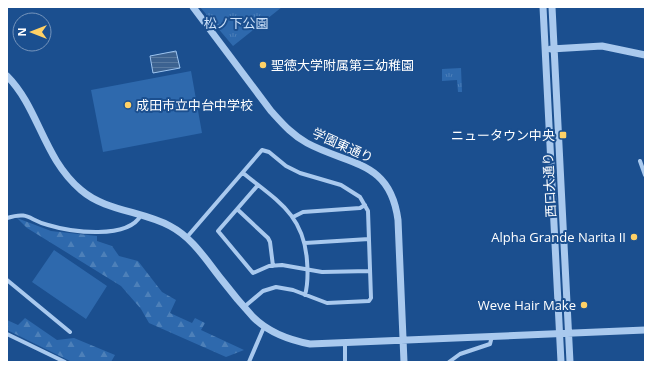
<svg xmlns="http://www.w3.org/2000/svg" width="652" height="369" font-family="'Open Sans','Noto Sans JP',sans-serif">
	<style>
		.grass { fill: url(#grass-tufts) }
		.forest { fill: url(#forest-firs) }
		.garden { fill: #2e69ad }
		.water { fill: url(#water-rules); stroke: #9cc4f0 }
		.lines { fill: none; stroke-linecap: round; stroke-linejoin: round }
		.minor { stroke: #a9c9ee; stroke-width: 4 }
		.tertiary { stroke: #a9c9ee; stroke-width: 7 }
		.poi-dot { fill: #ffd166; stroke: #1b4f8f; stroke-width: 1.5 }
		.labels { text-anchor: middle; stroke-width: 4; stroke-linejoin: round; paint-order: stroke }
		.park-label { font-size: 13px; fill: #cfe3fa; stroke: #1b4f8f }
		.poi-label { font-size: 13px; fill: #fff; stroke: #1b4f8f; text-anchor: end }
		.street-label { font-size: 13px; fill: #fff; stroke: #1b4f8f }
	</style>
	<defs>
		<pattern id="grass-tufts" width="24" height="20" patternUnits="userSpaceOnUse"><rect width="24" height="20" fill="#2e69ad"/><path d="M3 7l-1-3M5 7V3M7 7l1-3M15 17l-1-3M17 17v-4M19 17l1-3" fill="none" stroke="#4d80b9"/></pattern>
		<pattern id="forest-firs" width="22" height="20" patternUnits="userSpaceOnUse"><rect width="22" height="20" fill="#2e69ad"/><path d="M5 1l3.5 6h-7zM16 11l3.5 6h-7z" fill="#4d80b9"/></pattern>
		<pattern id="water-rules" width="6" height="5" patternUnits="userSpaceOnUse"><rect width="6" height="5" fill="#3c6290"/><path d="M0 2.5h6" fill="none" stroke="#597aa1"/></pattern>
	</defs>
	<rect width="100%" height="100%" fill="#1b4f8f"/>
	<path class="grass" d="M200,7H282L233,46Z
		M461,68L462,92H458L457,80L442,81V69Z"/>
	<path class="forest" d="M17,218L51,231L97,236V241L112,246L119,256L138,261L162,292L176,300L170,313L192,323L195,318L205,323L201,330L244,350L226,357L149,323L141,309L121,286L27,228Z
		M25,318L57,340L74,338L115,355L111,362H72L7,330V320L18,325Z"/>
	<path class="garden" d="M191,71L202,133L103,152L91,90Z
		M54,250L107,286L86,319L32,282Z"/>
	<path class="water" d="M176,51L180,68L153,73L150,56Z"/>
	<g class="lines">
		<path class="minor" d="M640,161L645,175
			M243,173C276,200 304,214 307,261C308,273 308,284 305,295
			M258,185L218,231L253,273L269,266L282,265L322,272L370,271
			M237,209L268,238L270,242L273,266
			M293,217L303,212L360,208L365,205
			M7,218C30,211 28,220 48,225C71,232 128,240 141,215
			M187,237L262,150L269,152L286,166L300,173L341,185L360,197L368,211L371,298L369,301L327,303L293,290L276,287L263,291L244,307
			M305,243L369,239
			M7,280L70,332
			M7,334L65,362
			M345,343V362
			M249,362L264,327
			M449,362L460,354L490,344L492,336"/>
		<path class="tertiary" d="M193,7L271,111C282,123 292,135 307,143C350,166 390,160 398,220L404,362
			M543,7L561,362
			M552,7L570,362
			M551,49L602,46L645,55
			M7,76C39,108 43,158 81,190C105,211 142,211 170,226C193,238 206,260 222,280C232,293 242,305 253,317C268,332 289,340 310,344L645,330"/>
	</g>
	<g class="poi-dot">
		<circle cx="263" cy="65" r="4"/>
		<circle cx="128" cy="105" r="4"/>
		<rect x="559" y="131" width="8" height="8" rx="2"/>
		<circle cx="634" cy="237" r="4"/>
		<circle cx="584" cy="305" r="4"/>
	</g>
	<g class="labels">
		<g class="park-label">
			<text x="236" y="28">松ノ下公園</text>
		</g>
		<g class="poi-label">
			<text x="271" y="70" text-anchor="start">聖徳大学附属第三幼稚園</text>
			<text x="136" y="110" text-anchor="start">成田市立中台中学校</text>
			<text x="555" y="140">ニュータウン中央</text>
			<text x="626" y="242">Alpha Grande Narita II</text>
			<text x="576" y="310">Weve Hair Make</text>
		</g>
		<g class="street-label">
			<text transform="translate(343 145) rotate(24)" y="5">学園東通り</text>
			<text transform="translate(549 185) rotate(-93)" y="5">西口大通り</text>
		</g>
	</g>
	<rect width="652" height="369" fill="none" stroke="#ffffff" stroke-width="16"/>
	<g transform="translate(32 32) rotate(270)"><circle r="19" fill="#1b4f8f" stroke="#7695bc"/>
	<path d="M0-3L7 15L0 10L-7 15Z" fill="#ffd166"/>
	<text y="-6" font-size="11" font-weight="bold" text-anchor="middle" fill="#ffffff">N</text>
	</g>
</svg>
